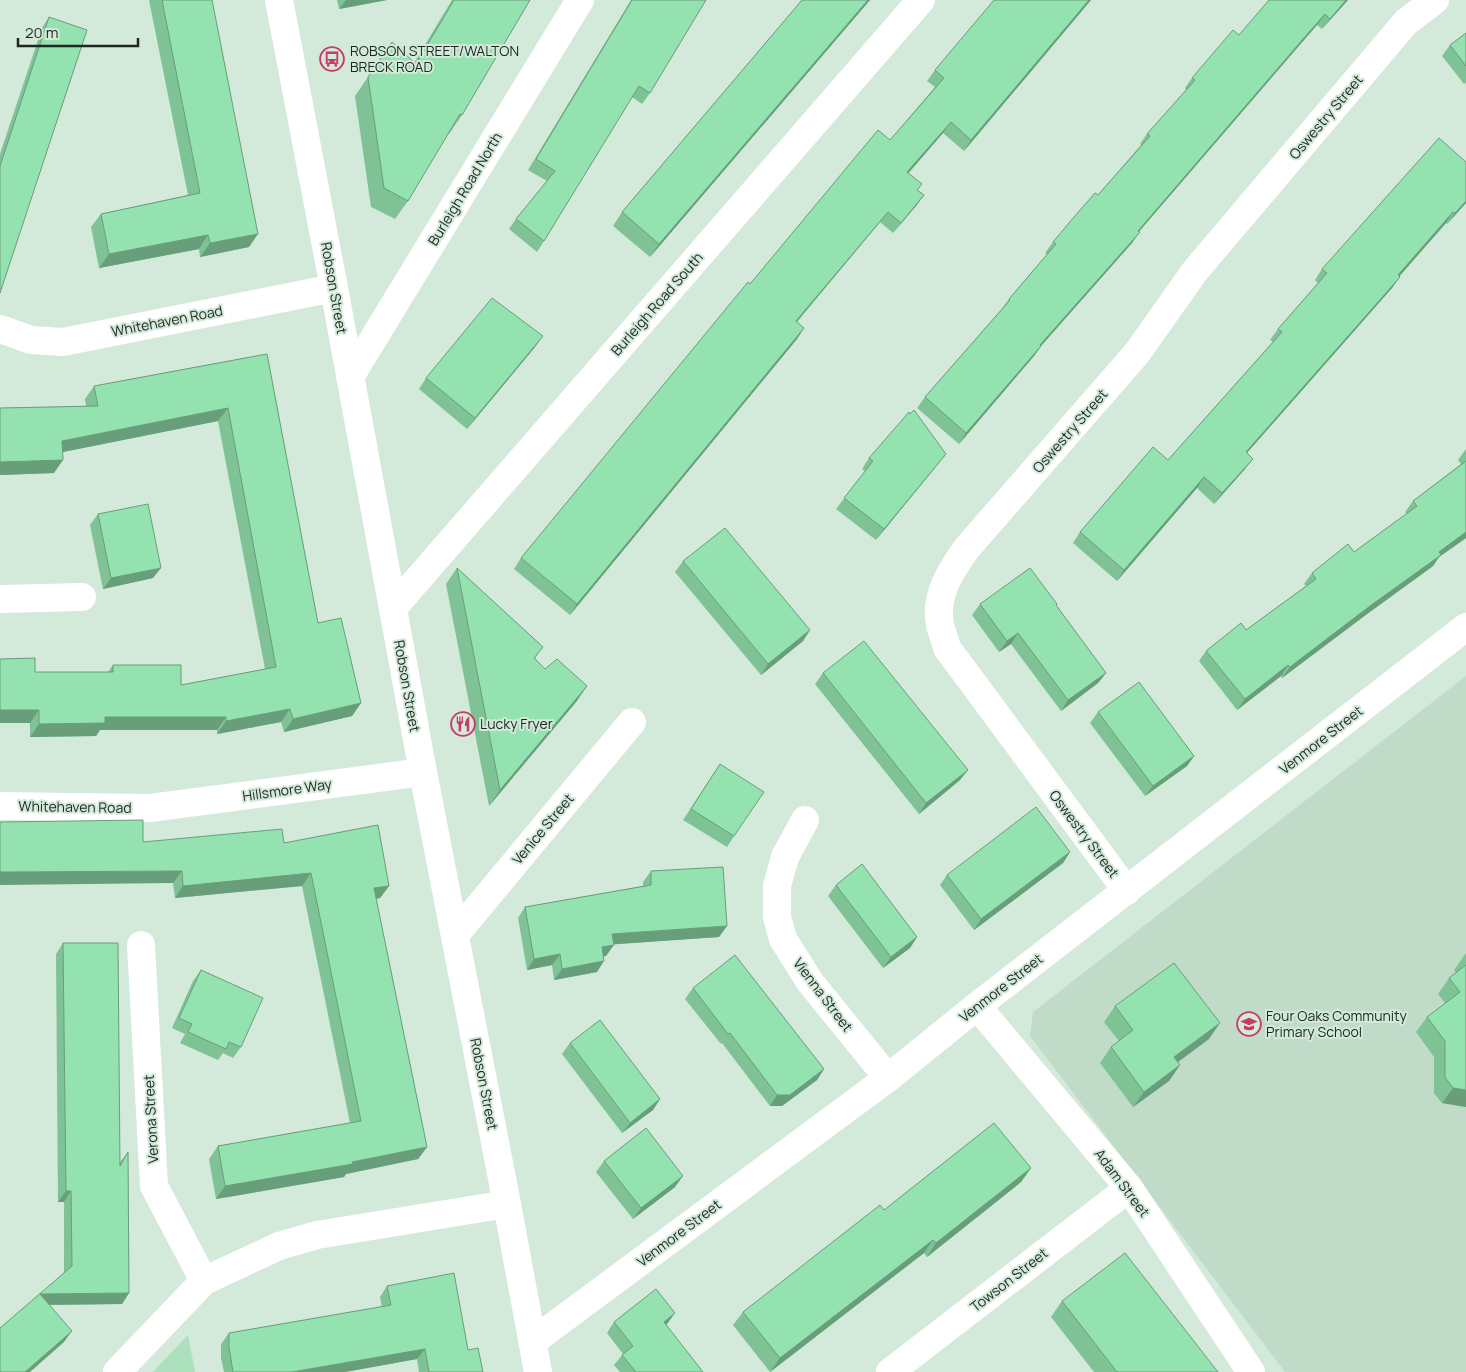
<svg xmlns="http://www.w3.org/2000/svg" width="1466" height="1372" font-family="Manrope,sans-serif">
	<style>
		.built { fill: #c0dcc8 }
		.green { fill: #acdfbc }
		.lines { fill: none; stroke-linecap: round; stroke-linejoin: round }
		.minor { stroke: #fff; stroke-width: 28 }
		.wall { fill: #7fc296 }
		.shaded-wall { fill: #689e7a }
		.building { fill: #94e2af; stroke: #689e7a }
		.labels { text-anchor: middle; stroke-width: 4; stroke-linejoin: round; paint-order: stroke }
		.poi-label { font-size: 14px; fill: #1e2621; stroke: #d3e9d9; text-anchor: start }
		.street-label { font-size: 14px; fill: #1e2621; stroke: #d3e9d9 }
	</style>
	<rect width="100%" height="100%" fill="#d3e9d9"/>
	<path class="built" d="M1466,676V1372H1285L1030,1036L1033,1012Z"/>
	<path class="green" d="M188,1335L195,1372H153Z"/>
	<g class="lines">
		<path class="minor" d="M279,0L334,288L423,772L507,1204L538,1372
			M0,329L31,340L63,342L334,288
			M350,377L580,0
			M0,599L82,597
			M393,608L921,0
			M0,806L150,808L423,772
			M805,820L785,857L777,886V917L783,939L810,982L888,1078
			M1127,891L947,648C945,640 942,633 940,625C934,596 951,570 967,548L1137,353L1195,271L1406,22L1435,0
			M455,935L632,722
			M141,945L154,1186L204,1281
			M977,1006L1129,1188L1251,1372
			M532,1342L888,1078L977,1006L1466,627
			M117,1372L204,1281L279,1246L317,1235L507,1204
			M890,1372L1129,1188"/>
	</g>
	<path class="wall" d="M149,0H212L249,247L200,257L199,249L99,268L91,227L101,214L188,195Z
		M337,0H387L339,9Z
		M452,0H530L462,115L449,134L448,133L408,201L395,219L371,207L355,96L392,42L414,63Z
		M631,0H706L650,93L642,104L632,97L544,241L537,252L509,229L516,219L547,181L528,170Z
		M802,0H870L650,257L613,226L622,212Z
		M1091,0L964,151L943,133L908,173L917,190L924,195L916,206L893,233L880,222L797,322L804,328L797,339L570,615L514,569L521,558L750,284L890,140L935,87L927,81L935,70Z
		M1348,0L1322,29L1317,25L1295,50L1139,231L1132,243L1041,346L1034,356L959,444L917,408L925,397L1001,310L1009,299L1047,254L1045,253L1053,242L1098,195L1141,145L1140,144L1147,134L1186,90L1185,88L1192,78L1239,35Z
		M49,17L0,293V154L42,28Z
		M1466,33V83L1464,84L1442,56L1450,45Z
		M1466,162V203L1447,224L1446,223L1399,276L1392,288L1247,453L1245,469L1214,504L1197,488L1117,581L1073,543L1080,532L1168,460L1273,342L1270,340L1278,329L1318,283L1315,280L1322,269Z
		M535,347L467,429L419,389L426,378Z
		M267,354L318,623L361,703L352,716L284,732L281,722L217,734V730H100L96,736L30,737V723H0V659L35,672H108L113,665L181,685L265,669L218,421L63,452L54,473L0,475V408L86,406L85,399L94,386Z
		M1466,449V538L1439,557L1433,566L1363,617L1282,678L1281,676L1237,710L1199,661L1206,651L1246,630L1306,586L1304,584L1312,573L1354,552L1407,514L1405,512L1413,501L1461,464L1458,460Z
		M946,454L938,464L876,540L836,509L865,471L862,469L869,458Z
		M98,514L153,578L103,589L90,525Z
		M683,561L810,630L803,641L761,675L675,572Z
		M457,568L543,647L535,658L545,669L587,686L576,702L489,806L446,584Z
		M980,604L1056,606L1106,673L1098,683L1061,711L1011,644L999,652L972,615Z
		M823,673L960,780L919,814L815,684Z
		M1098,712L1194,756L1187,766L1145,796L1090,723Z
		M720,764L734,836L727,847L683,820Z
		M143,842L284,843L389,886L380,898L376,899L427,1147L418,1159L346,1174L344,1177L216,1199L209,1159L218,1146L350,1123L302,886L175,898L173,883Z
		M1070,852L1063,863L974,930L940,885L947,875Z
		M651,871L727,926L719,937L614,944L606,956H604L597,972L554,980L552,965L527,970L518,918L525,907L643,886V882Z
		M836,885L917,937L910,948L883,968L828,896Z
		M63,943L120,1162L128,1152L129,1293L122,1304L49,1305L64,1342L0,1372L64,1272V1202H58L56,954Z
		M1466,953V1107L1442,1103L1434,1093V1057L1416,1032L1427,1017L1445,1003L1438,994L1449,978L1456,973L1454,970Z
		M201,970L241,1047L233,1058L223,1053L218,1060L180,1043L185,1034L172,1028L193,981Z
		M693,988L824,1069L817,1080L782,1106H770L722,1043L721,1044L685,999Z
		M1115,1006L1209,1039L1178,1062L1180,1065L1169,1081L1133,1107L1100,1063L1111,1047L1119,1041L1104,1022Z
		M570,1043L660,1099L653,1110L622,1133L562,1054Z
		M604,1161L675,1187L633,1219L596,1172Z
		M1031,1168L1021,1182L927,1257L924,1253L770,1372L733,1325L743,1312L884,1210Z
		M387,1286L468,1350L483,1372H419L417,1359L345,1372H224L221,1358V1344L229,1333L382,1307L380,1297Z
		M1062,1301L1218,1372H1094L1051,1317Z
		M614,1322L667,1324L666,1325L703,1372H620L614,1365L623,1354L607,1333Z"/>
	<path class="shaded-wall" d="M346,0H387L339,9Z
		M868,0H870L650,257L659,244Z
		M1089,0H1091L964,151L971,140Z
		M1346,0H1348L1322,29L1330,19Z
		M1325,14L1317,25L1131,241L1138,231Z
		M951,122L943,133L900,183L907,172Z
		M924,195L916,206L893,233L901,223Z
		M1466,201V203L1447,224L1455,213Z
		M888,212L880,222L788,332L796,321Z
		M1453,212L1446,223L1391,286L1398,275Z
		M1140,232L1132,243L1041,346L1034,356L959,444L966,433L1040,345Z
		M258,234L249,247L200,257L210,243Z
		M208,235L199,249L99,268L109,254Z
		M1400,277L1392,288L1238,463L1246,452Z
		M804,328L797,339L570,615L577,604Z
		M543,336L535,347L467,429L475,418Z
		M228,408L218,421L53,454L62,441Z
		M946,454L938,464L876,540L884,529Z
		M1253,459L1245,469L1214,504L1222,493Z
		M63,460L54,473L0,475V462Z
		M1204,477L1197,488L1117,581L1124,570Z
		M1466,532V538L1439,557L1433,566L1363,617L1282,678L1290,667L1439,552Z
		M161,568L153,578L103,589L111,578Z
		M810,630L803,641L761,675L768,664Z
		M1018,633L1011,644L999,652L1007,641Z
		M1288,665L1281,676L1237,710L1245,699Z
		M1106,673L1098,683L1061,711L1068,700Z
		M587,686L576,702L489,806L500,790Z
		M361,703L352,716L284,732L293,719Z
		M290,709L281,722L217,734L226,721Z
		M0,710H39L30,723H0Z
		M105,717H226L217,730H100L96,736L30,737L39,724Z
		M1194,756L1187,766L1145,796L1153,786Z
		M968,770L960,780L919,814L926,803Z
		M1070,852L1063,863L974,930L981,919Z
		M182,871L173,883L0,885V872Z
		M311,873L302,886L175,898L183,886Z
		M389,886L380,898L365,901L374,888Z
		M727,926L719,937L605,945L612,934Z
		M917,937L910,948L883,968L891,957Z
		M614,945L606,956L594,958L602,947Z
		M560,954L552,965L527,970L534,959Z
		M604,961L597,972L554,980L562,969Z
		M1220,1023L1209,1039L1163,1073L1174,1057Z
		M1180,1065L1169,1081L1133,1107L1144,1092Z
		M824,1069L817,1080L782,1106H770L777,1095Z
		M1453,1088L1466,1090V1107L1442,1103Z
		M660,1099L653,1110L622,1133L630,1123Z
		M427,1147L418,1159L346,1174L344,1177L216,1199L225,1186L352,1162Z
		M1031,1168L1021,1182L927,1257L936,1243Z
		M683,1176L675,1187L633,1219L641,1208Z
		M66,1191H71L64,1202H58Z
		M933,1240L924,1253L770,1372L780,1358Z
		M129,1293L122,1304L32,1305L40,1294Z
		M675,1313L667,1324L656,1333L664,1322Z
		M72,1331L64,1342L30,1372H25Z
		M425,1349L417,1359L345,1372H292Z"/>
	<path class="building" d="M162,0H212L258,234L210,243L208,235L109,254L101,214L200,193Z
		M454,0H530L462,115L460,114L408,201L384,188L368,77L392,42L416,64Z
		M632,0H706L650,93L639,86L544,241L516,219L555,171L536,159Z
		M802,0H868L659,244L622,212Z
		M994,0H1089L971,140L951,122L907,172L922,184L917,190L924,195L901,223L888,212L796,321L804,328L577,604L521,558L748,282L750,284L878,130L890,140L944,78L935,70Z
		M1269,0H1346L1330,19L1325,14L1303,39L1138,231L1140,232L1040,345L1041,346L966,433L925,397L1010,300L1009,299L1056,244L1053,242L1074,217L1095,193L1098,195L1150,136L1147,134L1195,80L1192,78L1233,30L1239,35Z
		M49,17L87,30L0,293V166Z
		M1466,33V66L1450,45Z
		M1439,138L1466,162V201L1455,213L1453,212L1398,275L1400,277L1246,452L1253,459L1222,493L1204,477L1124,570L1080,532L1153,447L1168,460L1282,332L1278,329L1327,273L1322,269Z
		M492,298L543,336L475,418L426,378Z
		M267,354L318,623L341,618L361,703L293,719L290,709L226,721V717H105V723L39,724V710H0V659L35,658V672H113V665H181V685L276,667L228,408L62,441L63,460L0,462V408L98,406L94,386Z
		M914,410L946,454L884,529L844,498L873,461L869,458L909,412L910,414Z
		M1466,461V532L1439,552L1441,555L1370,606L1290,667L1288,665L1245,699L1206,651L1241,623L1246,630L1316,579L1312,573L1348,544L1354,552L1417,506L1413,501Z
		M148,504L161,568L111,578L98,514Z
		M725,528L810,630L768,664L683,561Z
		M457,568L543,647L534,658L545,669L557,659L587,686L500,790Z
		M1030,568L1057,604L1056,605L1106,673L1068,700L1018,633L1007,641L980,604Z
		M864,641L968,770L926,803L823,673Z
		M1139,682L1194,756L1153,786L1098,712Z
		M720,764L764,792L734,836L691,809Z
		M1036,807L1070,852L981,919L947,875Z
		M143,820V842L282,829L284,843L378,825L389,886L374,888L427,1147L352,1162L353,1164L225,1186L218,1146L361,1121L311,873L183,886L182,871L0,872V822Z
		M862,864L917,937L891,957L836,885Z
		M723,867L727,926L612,934L614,945L602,947L604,961L562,969L560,954L534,959L525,907L651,885V871Z
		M63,943H118L120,1166L128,1152L129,1293L40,1294L72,1331L25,1372H0V1328L72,1266L71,1191H66Z
		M735,955L824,1069L790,1095H777L730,1033L728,1034L693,988Z
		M1174,963L1220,1023L1174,1057L1180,1065L1144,1092L1111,1047L1133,1030L1115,1006Z
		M1466,965V1090L1453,1088L1445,1077V1041L1427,1017L1460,992L1449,978Z
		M201,970L263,998L241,1047L229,1042L226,1049L188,1032L192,1024L179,1018Z
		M600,1020L660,1099L630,1123L570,1043Z
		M994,1123L1031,1168L936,1243L933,1240L780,1358L743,1312L880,1205L884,1210Z
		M646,1128L683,1176L641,1208L604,1161Z
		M1125,1253L1218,1372H1117L1062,1301Z
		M454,1273L468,1350L478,1348L483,1372H429L425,1349L292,1372H233L229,1347V1333L391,1305L387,1286Z
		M656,1289L675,1313L664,1322L703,1372H636L622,1355L633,1346L614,1322Z"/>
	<defs>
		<g id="bus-ring" transform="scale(1.25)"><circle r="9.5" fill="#d3e9d9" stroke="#c73a69" stroke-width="1.5"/><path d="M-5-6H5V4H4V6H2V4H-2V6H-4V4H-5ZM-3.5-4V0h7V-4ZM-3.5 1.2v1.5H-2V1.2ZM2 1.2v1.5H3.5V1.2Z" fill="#c73a69"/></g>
		<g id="restaurant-ring" transform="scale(1.25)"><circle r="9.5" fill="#d3e9d9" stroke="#c73a69" stroke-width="1.5"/><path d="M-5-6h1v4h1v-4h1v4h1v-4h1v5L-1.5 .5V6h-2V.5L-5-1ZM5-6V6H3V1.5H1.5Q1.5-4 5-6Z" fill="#c73a69"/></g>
		<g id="school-ring" transform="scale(1.25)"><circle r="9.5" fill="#d3e9d9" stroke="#c73a69" stroke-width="1.5"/><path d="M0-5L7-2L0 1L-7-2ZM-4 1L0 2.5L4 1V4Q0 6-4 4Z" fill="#c73a69"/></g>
	</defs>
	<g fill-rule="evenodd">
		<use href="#bus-ring" x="332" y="59"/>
		<use href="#restaurant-ring" x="463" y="724"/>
		<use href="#school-ring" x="1249" y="1024"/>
	</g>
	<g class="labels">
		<g class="poi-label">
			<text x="350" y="56">ROBSON STREET/WALTON<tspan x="350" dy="16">BRECK ROAD</tspan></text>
			<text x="480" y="729">Lucky Fryer</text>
			<text x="1266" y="1021">Four Oaks Community<tspan x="1266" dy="16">Primary School</tspan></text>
		</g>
		<g class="street-label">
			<text transform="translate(1326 117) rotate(-50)" y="5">Oswestry Street</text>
			<text transform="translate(465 189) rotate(-59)" y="5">Burleigh Road North</text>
			<text transform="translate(334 288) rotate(80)" y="5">Robson Street</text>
			<text transform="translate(657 304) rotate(-49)" y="5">Burleigh Road South</text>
			<text transform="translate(167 321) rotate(-11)" y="5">Whitehaven Road</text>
			<text transform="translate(1070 431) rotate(-49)" y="5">Oswestry Street</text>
			<text transform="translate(407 686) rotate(80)" y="5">Robson Street</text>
			<text transform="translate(1321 740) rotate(-38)" y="5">Venmore Street</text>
			<text transform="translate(287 790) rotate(-8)" y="5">Hillsmore Way</text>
			<text transform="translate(75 807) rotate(1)" y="5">Whitehaven Road</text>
			<text transform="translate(543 829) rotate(-50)" y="5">Venice Street</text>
			<text transform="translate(1084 834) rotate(53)" y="5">Oswestry Street</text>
			<text transform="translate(1001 988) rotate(-38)" y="5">Venmore Street</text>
			<text transform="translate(823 995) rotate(53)" y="5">Vienna Street</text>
			<text transform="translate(484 1084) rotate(79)" y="5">Robson Street</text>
			<text transform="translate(151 1119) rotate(-93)" y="5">Verona Street</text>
			<text transform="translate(1122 1183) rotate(53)" y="5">Adam Street</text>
			<text transform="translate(679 1233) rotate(-37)" y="5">Venmore Street</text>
			<text transform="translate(1009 1280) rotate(-38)" y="5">Towson Street</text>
		</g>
	</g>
	<path d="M18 38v8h120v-8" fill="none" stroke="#1e2621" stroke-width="2.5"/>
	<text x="25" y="38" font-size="15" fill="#1e2621" stroke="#d3e9d9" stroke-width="4" paint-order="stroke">20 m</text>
</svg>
